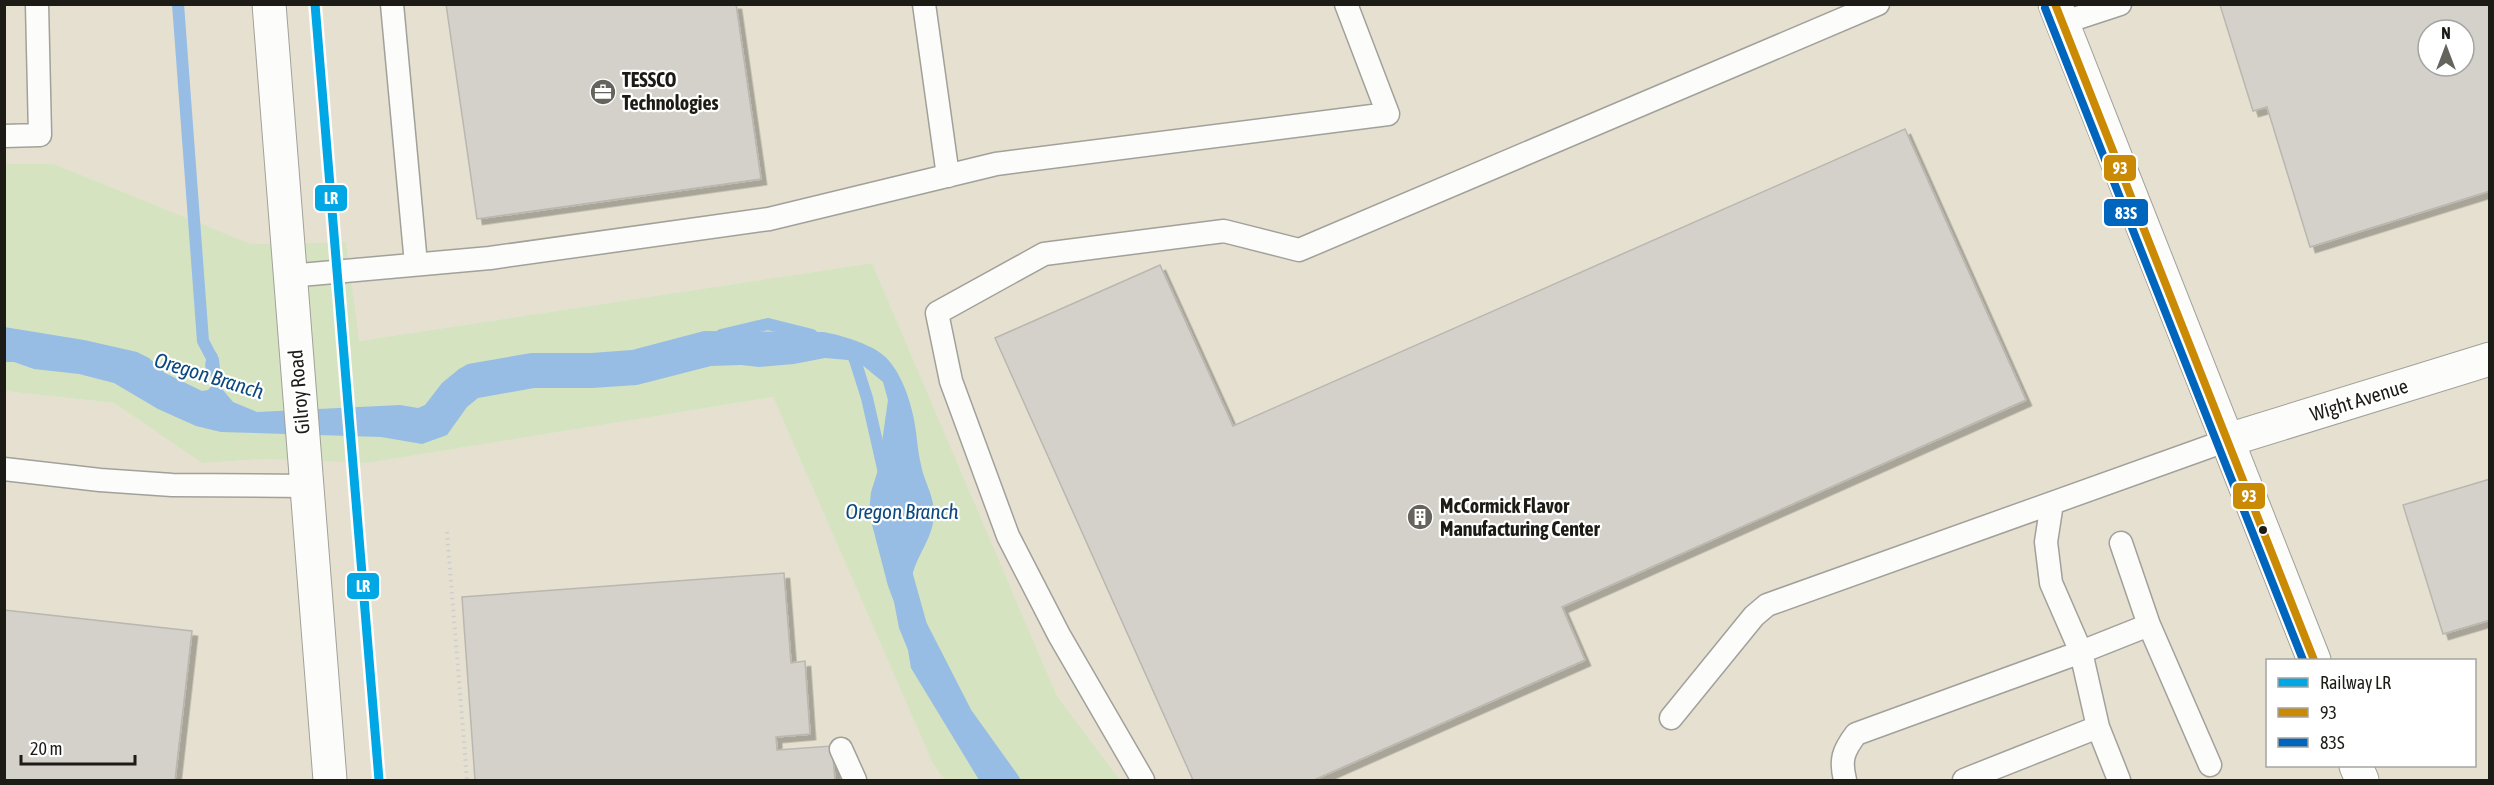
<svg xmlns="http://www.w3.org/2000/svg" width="2494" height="785" font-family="'Asap Condensed',sans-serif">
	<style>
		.built { fill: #e5e0cf; fill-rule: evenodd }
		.green { fill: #d5e3c0 }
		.water { fill: #97bde4 }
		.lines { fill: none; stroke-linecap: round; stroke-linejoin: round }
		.stream { stroke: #97bde4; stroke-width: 12 }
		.building { fill: #d4d0ca; stroke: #bab7b1; stroke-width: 1.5; fill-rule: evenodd; filter: url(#shadow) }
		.lane-casing { stroke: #a2a09a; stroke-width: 25 }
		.street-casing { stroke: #a2a09a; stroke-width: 35 }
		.secondary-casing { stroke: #a2a09a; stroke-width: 35 }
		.path { stroke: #cececc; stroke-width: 4; stroke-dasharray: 1.5 4.5; stroke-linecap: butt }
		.lane { stroke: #fcfcfa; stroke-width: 22 }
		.street { stroke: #fcfcfa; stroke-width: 33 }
		.secondary { stroke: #fcfcfa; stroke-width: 33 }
		.bus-1-casing { stroke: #fff; stroke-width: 12 }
		.bus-2-casing { stroke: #fff; stroke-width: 12 }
		.bus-1 { stroke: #cb8a04; stroke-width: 8 }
		.bus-2 { stroke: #0065bd; stroke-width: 8 }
		.rail-1-casing { stroke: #fff; stroke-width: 14 }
		.rail-1 { stroke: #01a7e4; stroke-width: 9 }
		.bus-dot { fill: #1c1b15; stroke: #fff; stroke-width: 2 }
		.labels { text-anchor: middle; stroke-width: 4.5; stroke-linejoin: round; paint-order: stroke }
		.poi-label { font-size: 20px; font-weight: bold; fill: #1c1b15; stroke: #fff; text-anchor: start }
		.street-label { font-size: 20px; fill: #1c1b15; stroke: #fff }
		.water-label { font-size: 21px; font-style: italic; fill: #0c497f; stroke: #fff }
		.line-badge { stroke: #fff; stroke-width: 2 }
		.badge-label { font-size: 16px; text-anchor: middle; font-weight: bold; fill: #fff }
	</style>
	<defs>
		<filter id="shadow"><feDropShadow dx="5.5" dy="5.5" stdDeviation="0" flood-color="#0004"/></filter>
	</defs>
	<rect width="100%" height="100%" fill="#ece9e0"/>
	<path class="built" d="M4,5H2489V780H1120L1057,696L872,263L358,341L346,242L251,244L54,164H5ZM2428,30H2464V66H2428ZM2268,660H2474V766H2268Z
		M5,391L114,403L202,463L264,459L368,463L773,397L933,764L945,780H5Z"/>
	<path class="green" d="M4,164H54L251,244L346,242L359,341L872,263L1057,696L1120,780H945L933,764L773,397L368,463L264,459L202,463L114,403L5,391Z"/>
	<path class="water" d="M4,327L84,340L137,352L149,358L165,373L202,391L208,390L214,383V380C206,371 203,368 207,357L217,353L223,390L233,402L257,412L400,405L418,408L425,405L442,383L459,369L468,364L531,353H591L632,350L704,331L824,332C840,335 871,344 883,355C899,368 909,396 913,415C917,432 917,449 921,465C924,481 934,496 934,513C934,543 907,563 911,595C915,628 936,662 952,691C970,722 987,752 1007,780H979L911,668L908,650L899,628L894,602L888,586L869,513L871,492L878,470L888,400L883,382L861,364L848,360L825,358L794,364L759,367L741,365L711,366L637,385L592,388H534L478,398L467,407L447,435L422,444L381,437L221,432L196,426L158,409L114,383L79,374L34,369L14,362H5Z"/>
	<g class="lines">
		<path class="stream" d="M178,4L203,341L213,360L214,369
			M721,335L768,324L812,335
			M846,352L854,357L867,398L884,473
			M907,575L921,625L966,713L1014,780"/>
	</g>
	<path class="building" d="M446,4H736L761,179L477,219Z
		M2223,4H2490V191L2310,247L2267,107L2253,111L2220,5ZM2428,30H2464V66H2428Z
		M1905,129L2026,400L1562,607L1585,660L1314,780H1193L995,338L1160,265L1233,426Z
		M2490,479V620L2443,634L2403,505Z
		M784,573L791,663L805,661L810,734L776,737L777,750L832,746L835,780H475L462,597Z
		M4,610L192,631L175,780H4Z"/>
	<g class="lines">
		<g class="lane-casing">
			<path id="lane" d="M392,4L416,264
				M924,4L948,176
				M2062,23L2120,4
				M4,136L40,135L37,4
				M289,276L490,258L769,219L996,164L1388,114L1346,4
				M4,469L100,480L172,485L307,486
				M2052,503L2046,542L2051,583L2081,652L2098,727
				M2149,625L2210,765
				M1671,718L1754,616L1767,605L2228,440
				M841,749L855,780
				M1143,780L1059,635L1008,536L951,381L937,313L1044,254L1224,231L1299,250L1878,4
				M1845,780C1840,760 1843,751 1856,734L2081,652L2149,625L2121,543
				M1964,780L2098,727L2119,780"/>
		</g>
		<g class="street-casing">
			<path id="street" d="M269,4L330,780"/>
		</g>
		<g class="secondary-casing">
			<path id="secondary" d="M2055,4L2314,660
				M2228,440L2490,359
				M2356,766L2362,780"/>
		</g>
		<path class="path" d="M447,532L467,780"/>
		<use href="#lane" class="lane"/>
		<use href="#street" class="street"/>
		<use href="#secondary" class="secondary"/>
		<g class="bus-1-casing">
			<path id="bus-1" d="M2055,4L2314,660"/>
		</g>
		<g class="bus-2-casing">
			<path id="bus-2" d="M2045,8L2303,660"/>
		</g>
		<use href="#bus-1" class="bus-1"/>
		<use href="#bus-2" class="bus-2"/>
		<g class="rail-1-casing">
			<path id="rail-1" d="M315,4L379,780"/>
		</g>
		<use href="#rail-1" class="rail-1"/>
	</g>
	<defs>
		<g id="office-disc" transform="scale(1.35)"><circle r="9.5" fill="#65635c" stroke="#fff"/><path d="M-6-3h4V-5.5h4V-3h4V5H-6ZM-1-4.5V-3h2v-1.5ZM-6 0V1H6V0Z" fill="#fff"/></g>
		<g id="building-disc" transform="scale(1.35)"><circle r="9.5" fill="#65635c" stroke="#fff"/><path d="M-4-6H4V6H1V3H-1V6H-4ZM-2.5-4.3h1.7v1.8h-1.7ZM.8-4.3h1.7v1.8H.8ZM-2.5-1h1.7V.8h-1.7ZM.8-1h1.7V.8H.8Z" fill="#fff"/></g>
	</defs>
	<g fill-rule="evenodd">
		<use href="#office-disc" x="603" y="92"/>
		<use href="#building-disc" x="1420" y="517"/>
	</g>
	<circle class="bus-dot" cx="2263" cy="530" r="5"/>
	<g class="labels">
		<g class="poi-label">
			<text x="622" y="87">TESSCO<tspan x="622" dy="23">Technologies</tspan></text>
			<text x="1440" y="513">McCormick Flavor<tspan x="1440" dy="23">Manufacturing Center</tspan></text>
		</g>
		<g class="street-label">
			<text transform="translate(299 392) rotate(-95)" y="7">Gilroy Road</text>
			<text transform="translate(2359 400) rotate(-17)" y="7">Wight Avenue</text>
		</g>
		<g class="water-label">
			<text transform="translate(209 376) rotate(17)" y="7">Oregon Branch</text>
			<text x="902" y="519">Oregon Branch</text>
		</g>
	</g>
	<g class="line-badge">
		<rect x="2103" y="154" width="34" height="28" rx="6" fill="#cb8a04"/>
		<rect x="314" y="184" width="34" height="28" rx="6" fill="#01a7e4"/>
		<rect x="2103" y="198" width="46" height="29" rx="6" fill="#0065bd"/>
		<rect x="2232" y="482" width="34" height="28" rx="6" fill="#cb8a04"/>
		<rect x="346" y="572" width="34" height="28" rx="6" fill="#01a7e4"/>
	</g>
	<g class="badge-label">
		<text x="2120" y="174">93</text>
		<text x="331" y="204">LR</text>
		<text x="2126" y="219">83S</text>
		<text x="2249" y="502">93</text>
		<text x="363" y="592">LR</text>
	</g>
	<rect width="2494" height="785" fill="none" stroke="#1c1b15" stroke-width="12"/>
	<rect x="2266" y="659" width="210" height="108" fill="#ffffff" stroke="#a4a4a1" stroke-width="1.5"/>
	<rect x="2278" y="678" width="30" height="9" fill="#01a7e4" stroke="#a4a4a1" stroke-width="1.5"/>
	<text x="2320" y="689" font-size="18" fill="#1c1b15">Railway LR</text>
	<rect x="2278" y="708" width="30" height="9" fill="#cb8a04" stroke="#a4a4a1" stroke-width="1.5"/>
	<text x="2320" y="719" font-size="18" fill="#1c1b15">93</text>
	<rect x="2278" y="738" width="30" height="9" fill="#0065bd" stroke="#a4a4a1" stroke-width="1.5"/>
	<text x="2320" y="749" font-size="18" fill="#1c1b15">83S</text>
	<g transform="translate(2446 48)"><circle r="28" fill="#ffffff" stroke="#a4a4a1" stroke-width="1.5"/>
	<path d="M0-4.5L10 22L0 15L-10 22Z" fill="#65635c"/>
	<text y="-9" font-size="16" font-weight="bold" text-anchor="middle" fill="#1c1b15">N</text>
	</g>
	<path d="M21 755v9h114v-9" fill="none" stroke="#1c1b15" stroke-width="3"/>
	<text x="30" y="755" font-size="18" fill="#1c1b15" stroke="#ffffff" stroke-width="4.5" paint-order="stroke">20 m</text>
</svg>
